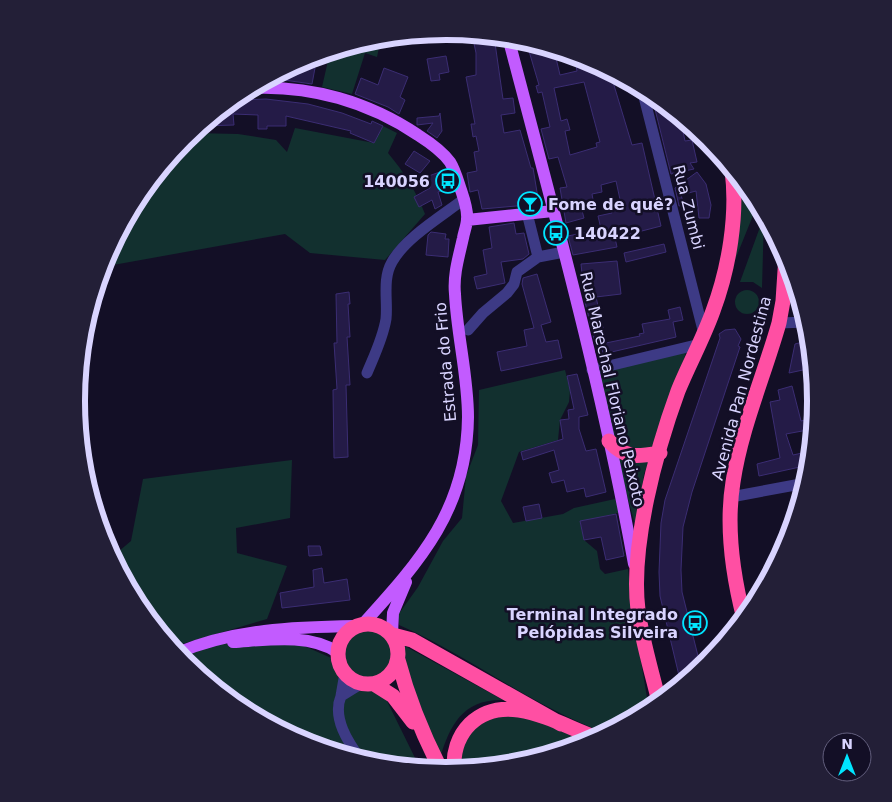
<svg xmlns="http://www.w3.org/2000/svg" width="892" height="802" font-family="'DejaVu Sans',sans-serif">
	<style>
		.green { fill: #12302f }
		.building { fill: #241b47; stroke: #3b2d73; fill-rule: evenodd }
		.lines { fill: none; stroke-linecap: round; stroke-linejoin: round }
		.minor { stroke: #3d3a85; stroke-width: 11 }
		.major { stroke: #c25bff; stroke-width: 12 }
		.highway { stroke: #ff4fa3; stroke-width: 15 }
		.labels { text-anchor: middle; stroke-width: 5; stroke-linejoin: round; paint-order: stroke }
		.poi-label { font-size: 16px; font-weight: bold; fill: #d9d4ff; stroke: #130f26; text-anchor: end }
		.street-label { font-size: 16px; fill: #d9d4ff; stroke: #130f26 }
		.rim { fill: none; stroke: #d9d4ff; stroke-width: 6 }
	</style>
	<rect width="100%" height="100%" fill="#130f26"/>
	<path class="green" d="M374,38H381L377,57L365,53L352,94L322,87L330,52Z
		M383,126L397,133L388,153C404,172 416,191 425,214L385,260L310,253L285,234L102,267L139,195L185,139L193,133L238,134L276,140L287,152L295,128L374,143Z
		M736,174L754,196L756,208L729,275Z
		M764,216L762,288L753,282H740Z
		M735 302a12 12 0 1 1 24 0a12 12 0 1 1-24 0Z
		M687,350L644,474L636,528L615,452L599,372Z
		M565,370L570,390L569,402L560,420L558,440L519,452L501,501L513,523L563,514L574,508L615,499L619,510L618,513L580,522L584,540L597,551L600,569L605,574L628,569L633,613L649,710L606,733C533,707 470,656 399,625L398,615L418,587L443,541L462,518L466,476L478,445L479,390Z
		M292,460L290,518L236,528L237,553L287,566L267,619L172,647L138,606L112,557L131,541L143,479Z
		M345 654a24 24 0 1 1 48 0a24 24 0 1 1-48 0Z
		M203,643L302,645L338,661L342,670L333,707L357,758C340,753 322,749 305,743C262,726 204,686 175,651Z
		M403,645L503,700C463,699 450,725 440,758C423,723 408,684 403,645Z
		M361,687H371L384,695L420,768L366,761C350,740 341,724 343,697Z
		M501,714L533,719L572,736L591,740L518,764L460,769V742L478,723Z"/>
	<path class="building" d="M472,34L496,36L497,43H495L503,99L513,98L515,113L501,115L504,133L520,130L531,168H533L539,204L482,209L478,190L470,192L467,173L477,171L474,152L479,151L476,136L473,137L471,124H475L466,77L476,75V53Z
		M526,41L570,54L556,58L560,75L577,71L576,65L590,61L610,72L632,145L642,143L661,226L615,238L617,247L573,255L568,236L601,229L598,216L612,213L611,207L621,204L616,181L601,185L602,192L592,194L594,205L581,207L584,218L566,223L560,188L567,187L558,157L549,159L541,129L550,127L542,92L538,93L536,86L539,85ZM584,82L600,142L596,143L597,147L570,155L565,131L570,130L567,119L561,121L554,88Z
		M446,56L449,72L439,74L440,80L431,81L427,59Z
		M295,64L315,68L312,84L270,78Z
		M384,68L408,77L400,97L405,100L399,114L388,107L355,94L361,78L378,85Z
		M651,93L680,117L685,141L692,140L697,162L690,163L694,169L671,174Z
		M266,99L308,104L342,113L371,124L372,121L383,126L374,143L350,133L351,131L286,116V126H267V129H258V115L233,114L234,125L202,126L227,105L239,104V100Z
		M440,113L442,131L437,138L427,131L433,123L417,125V118L439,116Z
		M414,151L430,161L420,173L405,164Z
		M445,170L451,187L438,192L442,205L435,209L432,200L419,207L414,197L430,188L426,177Z
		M697,172L706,184L711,205L709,218H699L696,191L681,195L684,205L679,206L675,188Z
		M514,223L516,234L524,233L529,254L523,259L501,262L505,283L477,289L474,277L487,274L483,250L492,248L489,227Z
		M431,232L446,234L445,239H449L448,257L426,255L428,235Z
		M664,244L666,252L626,262L624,253Z
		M617,261L621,294L596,297L606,341L595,343L585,302L581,264Z
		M537,274L551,322L541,325L546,342L558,340L562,358L501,371L497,352L527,346L524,330L534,328L522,284L523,278Z
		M349,292L350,304H348L350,337H347L350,385H346L348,457L334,458L333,390L337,389L334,343H337L336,294Z
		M680,307L683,320L673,322L676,337L603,354L601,344L640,336L639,334L644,333L642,324L670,319L668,310Z
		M735,329L741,339L738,346L740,347L692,492L683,527L681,570L682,592L701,668L681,684L660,596L659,572L661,523L665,500L720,338L719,334L725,330Z
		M810,340L812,368L789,373L795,344Z
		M577,374L588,415L579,417V429L586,451L596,449L606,492L586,497L584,488L567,492L564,480L552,483L549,473L559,470L554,450L523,460L521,452L563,439L560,420L569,419L568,410L574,409L567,376Z
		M792,386L801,421L814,418L813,429L786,434L793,455L811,451L809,465L759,476L757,464L780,458L770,402L780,400L778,390Z
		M539,504L542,518L526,521L523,507Z
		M616,514L624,556L606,560L601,537L584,540L580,521Z
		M308,546H320L322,555L309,556Z
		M322,568L324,583L347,579L350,600L282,608L280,593L314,587L313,570Z"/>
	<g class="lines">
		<path class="minor" d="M642,89L704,334
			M527,213L538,257
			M779,323L807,322
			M468,330L483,313L507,293L514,284L517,272L538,257L564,252
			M592,370L700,344
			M367,373C374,356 383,338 386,319C388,301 382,279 392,262C405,238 442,216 464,199
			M731,497L806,483
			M341,696L345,673
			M361,760C348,742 332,718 341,696L362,683"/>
		<path class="major" d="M508,37C554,212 602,386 634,564
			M251,88C311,85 369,102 418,135C429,142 442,151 450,162C455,170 458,181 461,190C464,199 468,210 467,219C467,225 464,232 463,238C459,256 453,275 455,294C457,335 468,376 468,417C467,509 421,560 363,624
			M467,220L553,211
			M392,634L393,613L406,582
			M233,642C266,640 309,633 337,652
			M177,653C234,629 294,627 356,626"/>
		<path class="highway" d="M609,441C626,459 636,457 660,453
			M744,619C733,576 726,525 733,482C741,428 764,376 779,323L783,301L786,256
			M338 654a30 30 0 1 1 60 0a30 30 0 1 1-60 0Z
			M393,635L412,640L561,724
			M398,660C408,698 423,735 441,770
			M374,684L393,696L413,722
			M659,702C652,672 642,641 638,610C630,546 656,451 678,391C689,364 703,339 713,311C729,268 738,215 732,170
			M454,770C453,753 458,736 470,724C506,689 559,725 597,738"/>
	</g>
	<defs>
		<g id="bus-ring" transform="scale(1.25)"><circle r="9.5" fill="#130f26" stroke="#00e5ff" stroke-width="1.5"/><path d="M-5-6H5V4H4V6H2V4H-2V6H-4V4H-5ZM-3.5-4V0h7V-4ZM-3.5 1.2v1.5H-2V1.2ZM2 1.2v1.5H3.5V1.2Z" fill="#00e5ff"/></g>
		<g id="bar-ring" transform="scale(1.25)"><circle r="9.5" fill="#130f26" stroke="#00e5ff" stroke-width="1.5"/><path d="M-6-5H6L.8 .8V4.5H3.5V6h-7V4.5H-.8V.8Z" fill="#00e5ff"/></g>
	</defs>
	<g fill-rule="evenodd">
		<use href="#bus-ring" x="448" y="181"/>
		<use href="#bar-ring" x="530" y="204"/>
		<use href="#bus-ring" x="556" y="233"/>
		<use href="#bus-ring" x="695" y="623"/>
	</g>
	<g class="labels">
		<g class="poi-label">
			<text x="430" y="187">140056</text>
			<text x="548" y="210" text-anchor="start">Fome de quê?</text>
			<text x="574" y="239" text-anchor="start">140422</text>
			<text x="678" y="620">Terminal Integrado<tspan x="678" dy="18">Pelópidas Silveira</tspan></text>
		</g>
		<g class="street-label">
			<text transform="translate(689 207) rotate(76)" y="6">Rua Zumbi</text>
			<text transform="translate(445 362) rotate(-95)" y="6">Estrada do Frio</text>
			<text transform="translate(741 388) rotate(-75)" y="6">Avenida Pan Nordestina</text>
			<text transform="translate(613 389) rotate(77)" y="6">Rua Marechal Floriano Peixoto</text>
		</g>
	</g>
	<path d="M0 0H892V802H0ZM85 401a361 361 0 1 1 722 0a361 361 0 1 1-722 0Z" fill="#231f37" fill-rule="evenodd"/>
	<path class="rim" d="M85 401a361 361 0 1 1 722 0a361 361 0 1 1-722 0Z"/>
	<g transform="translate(847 757)"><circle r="24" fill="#130f26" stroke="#625e7d"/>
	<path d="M0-4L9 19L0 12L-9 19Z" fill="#00e5ff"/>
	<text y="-8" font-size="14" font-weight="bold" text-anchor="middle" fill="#d9d4ff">N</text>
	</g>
</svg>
